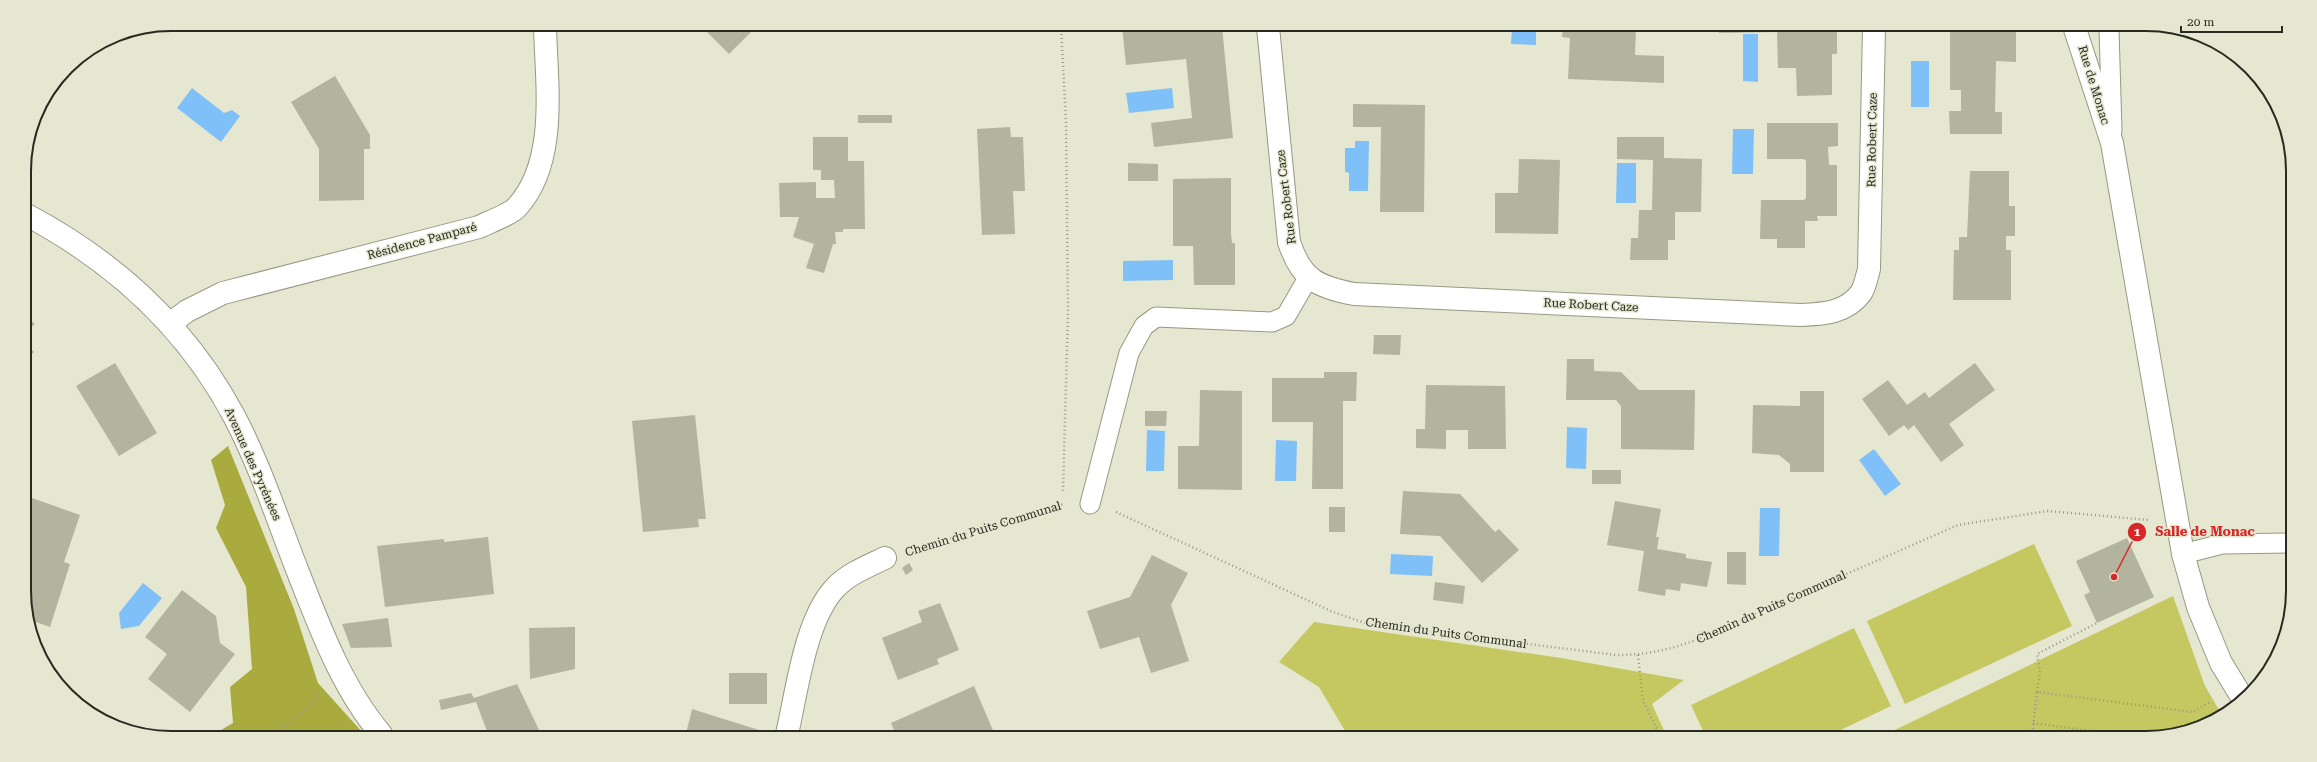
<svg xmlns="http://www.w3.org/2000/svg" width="2317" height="762" font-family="'Roboto Serif',serif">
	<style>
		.green { fill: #c5c761 }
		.forest { fill: #aaab3f }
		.water { fill: #80c0f8 }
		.building { fill: #b3b49e }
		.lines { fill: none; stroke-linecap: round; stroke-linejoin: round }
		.service-casing { stroke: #979983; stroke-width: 21 }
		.minor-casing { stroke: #979983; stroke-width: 24 }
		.tertiary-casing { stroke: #979983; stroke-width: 24 }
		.path { stroke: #989988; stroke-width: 2.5; stroke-dasharray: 1 3; stroke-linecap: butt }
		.service { stroke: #fff; stroke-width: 19 }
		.minor { stroke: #fff; stroke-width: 22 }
		.tertiary { stroke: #fff; stroke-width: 22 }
		.labels { text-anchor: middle; stroke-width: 3; stroke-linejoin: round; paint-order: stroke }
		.street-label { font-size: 12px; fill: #282920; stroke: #e5e7d0 }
		.rim { fill: none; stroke: #282920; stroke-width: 2 }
		.leader { fill: none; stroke: #d62828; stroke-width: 1.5 }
		.callout-dot { fill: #d62828; stroke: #e5e7d0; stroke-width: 1.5 }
		.mark-label { font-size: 12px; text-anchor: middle; font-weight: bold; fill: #fff }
		.callout-label { font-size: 13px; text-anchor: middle; font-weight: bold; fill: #d62828; stroke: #e5e7d0; stroke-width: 3; stroke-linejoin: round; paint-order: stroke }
	</style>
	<rect width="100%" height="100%" fill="#e5e7d0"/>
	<path class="green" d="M2034,544L2072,626L1905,704L1867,621Z
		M2173,596L2205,686L2222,715L2202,727L2155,738L1880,737Z
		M1314,622L1561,658L1684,680L1652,704L1667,737L1348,736L1319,687L1279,662Z
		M1854,628L1891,706L1826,737H1706L1691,705Z"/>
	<path class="forest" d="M228,446L294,609L318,683L363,733H216L233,723L230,687L252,669L246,587L216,528L225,505L211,460Z"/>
	<path class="water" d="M1512,27H1536V45L1511,44Z
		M1743,34H1758V82L1743,81Z
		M1911,61H1929V107H1911Z
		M192,88L224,113L232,110L240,116L221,142L177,108Z
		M1172,88L1174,108L1129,113L1126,93Z
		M1733,129H1754L1753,174H1732Z
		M1355,141H1369L1368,191H1349V173L1345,172V148H1355Z
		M1617,163H1636V203H1616Z
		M1173,260V280L1123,281V261Z
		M1567,427L1587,428L1586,469L1566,468Z
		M1147,430L1165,431L1164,471H1146Z
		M1276,440L1297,441L1296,481H1275Z
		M1874,449L1901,484L1885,496L1859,460Z
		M1760,508H1780L1779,556H1759Z
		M1391,554L1433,556L1432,576L1390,574Z
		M143,583L162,598L139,626L121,629L119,613Z"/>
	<path class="building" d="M700,25H755V28L729,54Z
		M1122,26L1222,27L1233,138L1154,147L1151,123L1192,118L1186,59L1126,65Z
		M1563,28H1636L1635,55L1664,56V83L1568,79L1570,38L1562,37Z
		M1719,28H1837V54H1832V95L1797,96L1796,68H1778L1777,32L1719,33Z
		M1950,29H2016V62L1996,61L1995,112H2002V134H1950L1949,111H1961V90H1950Z
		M335,76L370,135V149H364V200L319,201V149L291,102Z
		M1353,104L1425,105L1424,212H1380L1381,127H1353Z
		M858,115H892V123H858Z
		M1767,123H1838V146L1828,147L1829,165H1837V216H1817L1818,221H1805V248H1777V239H1760L1761,200H1804L1806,198V161L1804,159H1767Z
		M1010,127L1011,137H1023L1025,191H1013L1015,234L982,235L977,129Z
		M813,137H848V161H864L865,229H843V232H835L836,244H833L824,273L806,268L814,244L793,237L799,217H780L779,183L816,182V198H835L834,180H821V170H813Z
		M1617,137H1664V158L1702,159L1701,212H1675V240H1668V260H1630L1631,238H1638L1639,210H1652L1653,160L1617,159Z
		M1519,159L1560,160L1558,234L1495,233V193H1518Z
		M1128,163L1158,164V181H1128Z
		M1970,171H2009V206H2015V236H2006V250H2011V300H1953L1954,250H1959V237H1967Z
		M1231,178V233L1232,243H1235V285H1194L1193,246H1173V179Z
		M25,315L35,324L25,333Z
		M1374,335H1401L1400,355L1373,354Z
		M25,344L34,352L25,360Z
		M1567,359H1594V371L1621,372L1639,390H1695L1694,450L1621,449V406L1616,400H1566Z
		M115,363L157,433L119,456L76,386Z
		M1975,363L1995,390L1949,424L1964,445L1941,462L1914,425L1908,430L1904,425L1889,436L1862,399L1888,380L1907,405L1925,392L1929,398Z
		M1324,372H1357L1356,401H1343V489H1312L1313,422H1272V378H1324Z
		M1426,385L1505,386L1506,449H1468V430H1446V449L1416,448V429H1425Z
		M1200,390L1242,391V490L1178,489V446H1199Z
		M1800,391H1824V472H1790V464L1779,455L1752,453L1753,405L1800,406Z
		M1145,411H1167L1166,426H1145Z
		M695,415L706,519H698L699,527L643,532L632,421Z
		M1592,470H1621V484H1592Z
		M1403,491L1460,494L1495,532L1499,529L1519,550L1482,583L1440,536L1400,534Z
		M32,498L80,515L64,562L70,564L50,627L27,619L26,515Z
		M1615,501L1661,509L1656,537H1659L1657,549L1686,554V558L1712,562L1707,587L1681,583L1680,591L1666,589L1665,596L1638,591L1644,551L1607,545Z
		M1329,507H1345V532H1329Z
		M488,537L494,594L385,607L377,546L444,539V542Z
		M2127,538L2154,597L2097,623L2084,595L2090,592L2076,561Z
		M1727,552H1746V585L1727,584Z
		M1152,555L1188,573L1171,605L1189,661L1151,673L1139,637L1100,649L1087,611L1130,597Z
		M909,563L913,570L906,575L902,568Z
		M1435,582L1465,586L1463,604L1433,600Z
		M182,590L216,616L220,643L235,654L190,712L148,679L167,654L145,637Z
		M940,603L959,650L937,659L939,664L898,680L882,638L922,622L918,611Z
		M388,618L392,647L351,648L342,624Z
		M575,627V669L530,679L529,628Z
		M729,673H767V704H729Z
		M517,684L541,734H488L476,702L441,710L439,700L471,693L474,698Z
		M974,686L995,735H896L891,723Z
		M692,709L762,731L761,734H686Z"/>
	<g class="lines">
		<g class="service-casing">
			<path id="service" d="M2109,29L2112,131
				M1090,504L1129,353L1144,326L1156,317L1272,322L1286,316L1308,278
				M2183,554L2222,544L2288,543"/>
		</g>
		<g class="minor-casing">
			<path id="minor" d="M1268,27L1289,242C1301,279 1317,287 1354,294L1801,315C1824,314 1846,313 1861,293C1865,287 1867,276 1869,269L1874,28
				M2075,29L2112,143L2183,554L2198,607L2221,663L2243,699
				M171,323L187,311L223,293L479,227C489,222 511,214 517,207C559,161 546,82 545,25
				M787,734C797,691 805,620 835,588C848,574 868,566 885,558"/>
		</g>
		<g class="tertiary-casing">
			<path id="tertiary" d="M25,214C114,261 186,326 234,416C260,465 278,521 298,572C320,628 342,688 381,734"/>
		</g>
		<path class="path" d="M1061,26L1066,122L1068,312L1063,492
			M1116,512L1333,612L1368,624L1616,655C1645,655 1669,650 1696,640L1958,525L2048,511L2149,520
			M912,550L1064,504
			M1638,655L1643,701L1661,737
			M2037,692L2040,671L2037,654L2097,623
			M2033,723L2143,738
			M268,733L291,722L320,694
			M2032,737L2037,692L2193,712L2210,702"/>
		<use href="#service" class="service"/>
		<use href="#minor" class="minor"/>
		<use href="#tertiary" class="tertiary"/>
	</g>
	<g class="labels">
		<g class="street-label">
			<text transform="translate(2094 85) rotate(73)" y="4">Rue de Monac</text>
			<text transform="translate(1872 140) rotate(-89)" y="4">Rue Robert Caze</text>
			<text transform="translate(1286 197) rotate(-97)" y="4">Rue Robert Caze</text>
			<text transform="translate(422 241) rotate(-15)" y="4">Résidence Pamparé</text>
			<text transform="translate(1591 305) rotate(3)" y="4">Rue Robert Caze</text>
			<text transform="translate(253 464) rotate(66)" y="4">Avenue des Pyrénées</text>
			<text transform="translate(983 529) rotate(-17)" y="4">Chemin du Puits Communal</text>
			<text transform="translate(1771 607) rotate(-24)" y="4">Chemin du Puits Communal</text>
			<text transform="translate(1446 633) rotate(8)" y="4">Chemin du Puits Communal</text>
		</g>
	</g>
	<path d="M0 0H2317V762H0ZM171 31H2146A140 140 0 0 1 2286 171V591A140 140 0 0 1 2146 731H171A140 140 0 0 1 31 591V171A140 140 0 0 1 171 31Z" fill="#e5e7d0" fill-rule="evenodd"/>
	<path class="rim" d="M171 31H2146A140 140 0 0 1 2286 171V591A140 140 0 0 1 2146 731H171A140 140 0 0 1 31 591V171A140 140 0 0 1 171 31Z"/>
	<path class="leader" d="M2114 577L2137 532"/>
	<g class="callout-dot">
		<circle cx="2114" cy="577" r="4"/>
		<circle cx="2137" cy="532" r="10"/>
	</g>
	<g class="mark-label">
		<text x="2137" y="536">1</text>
	</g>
	<g class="callout-label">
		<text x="2205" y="536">Salle de Monac</text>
	</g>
	<path d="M2181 26v6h101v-6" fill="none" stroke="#282920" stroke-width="2"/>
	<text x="2187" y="26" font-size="12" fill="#282920" stroke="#e5e7d0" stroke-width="3" paint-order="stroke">20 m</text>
</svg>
